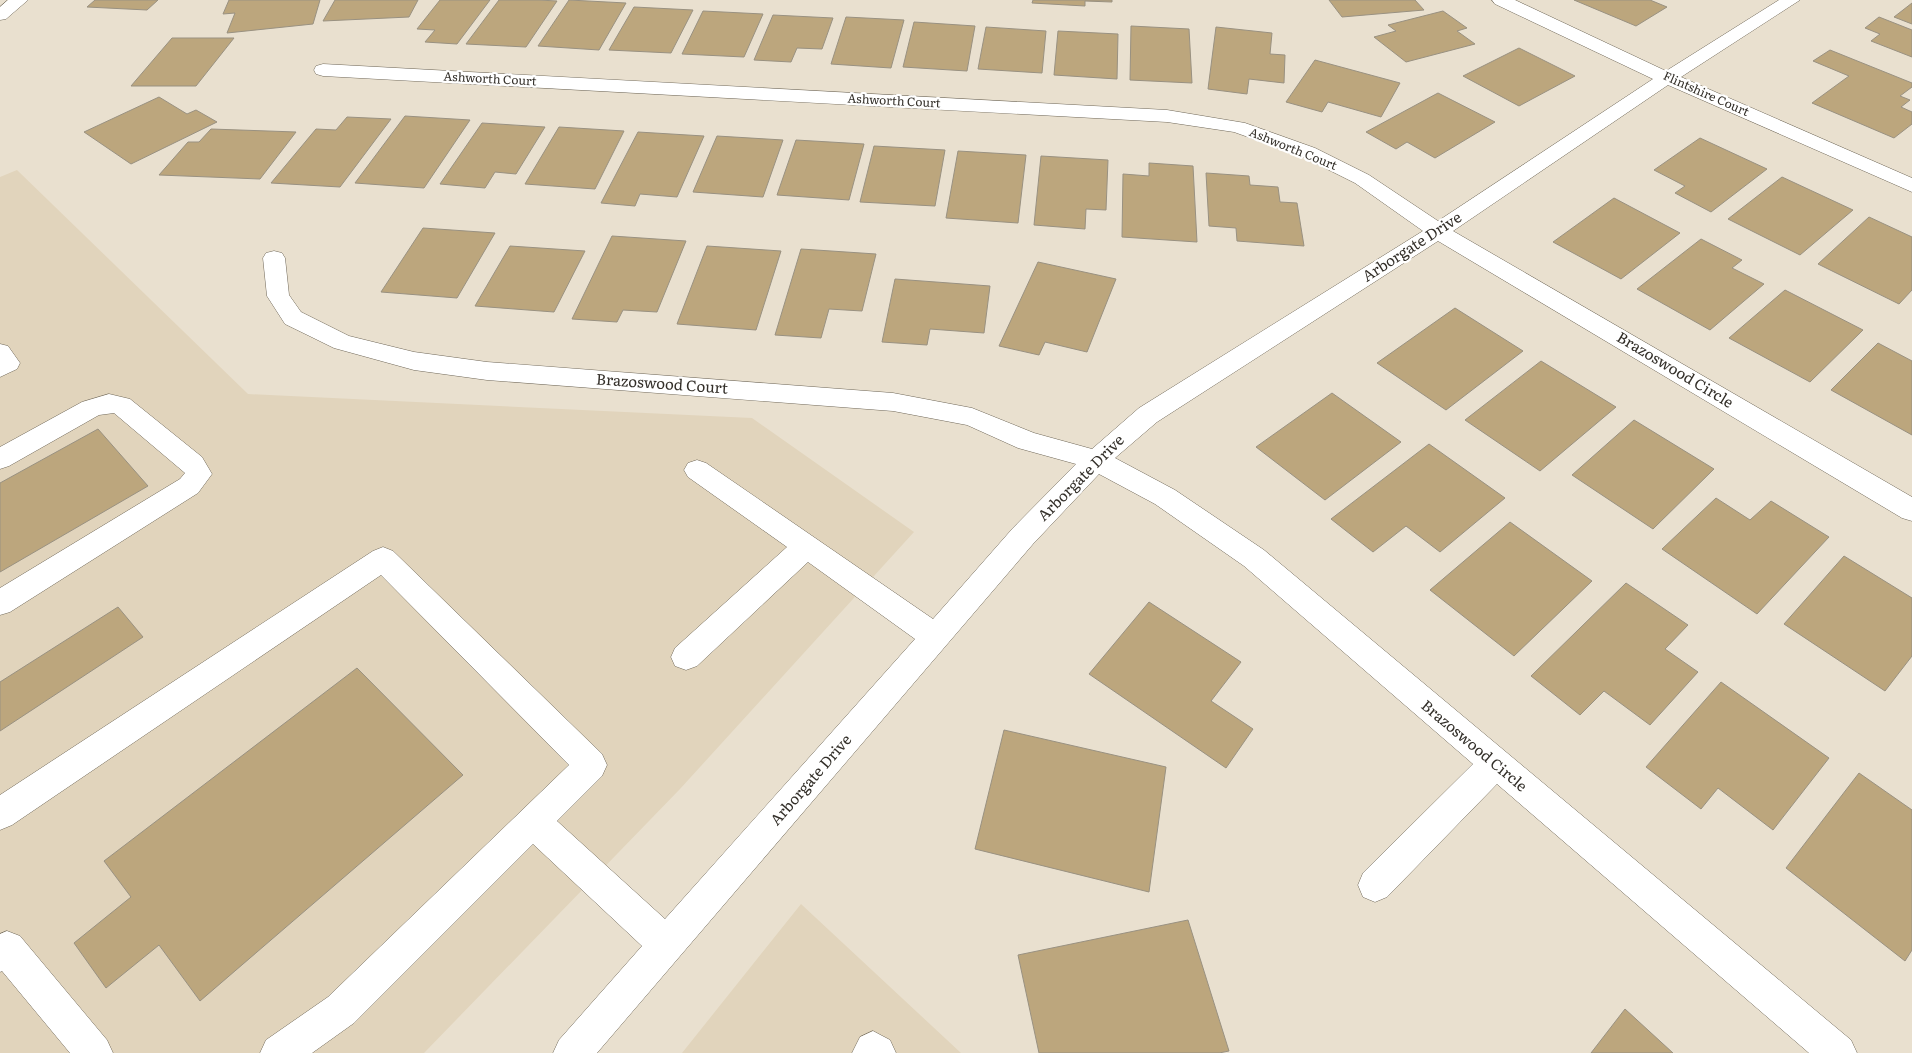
<svg xmlns="http://www.w3.org/2000/svg" width="1912" height="1053" font-family="Literata,serif">
	<style>
		.built { fill: #e1d4bc }
		.building { fill: #bca67d; stroke: #999181 }
		.lines { fill: none; stroke-linecap: round; stroke-linejoin: round }
		.minor-casing { stroke: #706859; stroke-width: 1 }
		.minor { fill: #fff; fill-rule: evenodd }
		.labels { text-anchor: middle; stroke-width: 4.5; stroke-linejoin: round; paint-order: stroke }
		.far-street-label { font-size: 12px; fill: #332f29; stroke: #fff }
		.street-label { font-size: 15px; fill: #332f29; stroke: #fff }
	</style>
	<rect width="100%" height="100%" fill="#e9e0cf"/>
	<path class="built" d="M17,170L248,394L752,418L914,532L680,789L424,1053H0V177Z
		M801,904L961,1053H682Z"/>
	<path class="building" d="M95,0H158L147,10L87,7Z
		M229,0H320L313,24L227,33L235,13L223,14Z
		M335,0H418L409,17L323,21Z
		M440,0H490L457,44L425,42L435,30L417,29Z
		M499,0H539L557,1L526,47L466,44Z
		M569,0L626,3L599,50L538,46Z
		M1033,0H1112V2L1085,1V6L1032,3Z
		M1329,0H1415L1424,10L1342,17Z
		M1574,0H1650L1667,7L1636,26Z
		M1912,3V24L1894,17Z
		M634,7L693,10L671,53L609,50Z
		M703,11L763,14L744,57L682,54Z
		M1443,11L1467,28L1457,31L1475,44L1406,62L1374,37L1396,31L1388,25Z
		M773,15L833,18L822,49L797,48L791,62L754,60Z
		M846,17L904,20L891,68L831,64Z
		M1879,17L1912,30V57L1871,41L1880,34L1865,28Z
		M914,22L975,26L967,71L903,67Z
		M1131,26L1189,29L1192,83L1130,80Z
		M986,27L1046,31L1042,73L978,69Z
		M1216,27L1272,33L1270,54L1285,55L1284,83L1249,79L1247,94L1208,89Z
		M1058,31L1118,34L1117,79L1054,75Z
		M172,38H234L196,86H131Z
		M1519,48L1575,76L1519,106L1463,76Z
		M1830,50L1912,83V87L1900,96L1910,100L1901,107L1912,112V124L1894,138L1812,103L1849,76L1813,61Z
		M1315,60L1400,83L1381,117L1328,102L1322,112L1286,102Z
		M1438,93L1495,122L1435,158L1407,142L1396,149L1366,132Z
		M159,97L187,114L196,110L217,122L131,164L84,132Z
		M405,116L470,120L424,188L355,183Z
		M347,117L391,119L340,187L271,183L316,129L336,130Z
		M482,123L545,127L516,174L495,172L485,188L440,184Z
		M559,127L624,131L595,189L525,184Z
		M211,129L296,132L260,179L159,175L188,142H199Z
		M638,132L704,136L677,197L640,194L635,206L601,203Z
		M717,136L783,140L763,197L693,192Z
		M1700,138L1767,169L1711,212L1675,193L1685,186L1654,170Z
		M796,140L864,144L849,200L777,195Z
		M874,146L945,150L935,206L860,202Z
		M958,151L1026,155L1018,223L946,218Z
		M1041,156L1108,160L1106,210L1086,209L1085,229L1034,225Z
		M1149,163L1193,166L1197,242L1122,237L1123,174L1149,176Z
		M1206,173L1249,176L1250,185L1278,187L1280,202L1297,203L1304,246L1237,241L1236,228L1209,226Z
		M1782,177L1853,210L1800,255L1728,219Z
		M1614,198L1680,233L1621,279L1553,242Z
		M1869,217L1912,237V290L1899,304L1818,264Z
		M423,228L495,233L457,298L381,292Z
		M612,236L686,241L657,312L623,310L617,322L572,319Z
		M1701,239L1742,260L1732,268L1764,284L1710,330L1637,289Z
		M510,246L585,251L554,312L475,306Z
		M707,246L781,251L756,330L677,324Z
		M801,249L876,254L862,311L829,309L821,338L775,335Z
		M1038,262L1116,279L1087,352L1045,342L1039,355L999,346Z
		M895,279L990,286L984,333L930,329L927,345L882,342Z
		M1785,290L1863,330L1810,382L1729,338Z
		M1455,308L1523,351L1446,410L1377,363Z
		M1878,343L1912,361V435L1831,390Z
		M1541,361L1616,407L1540,471L1465,420Z
		M1332,393L1401,442L1325,500L1256,447Z
		M1634,420L1714,469L1653,529L1572,475Z
		M98,429L148,486L0,572V483Z
		M1429,444L1505,498L1440,552L1406,526L1373,552L1331,519Z
		M1716,498L1750,520L1771,501L1829,537L1757,614L1662,549Z
		M1510,522L1592,581L1514,656L1430,590Z
		M1844,556L1912,598V656L1885,691L1784,624Z
		M1626,583L1688,625L1665,649L1698,672L1650,725L1604,691L1580,715L1531,676Z
		M1149,602L1241,662L1211,701L1253,729L1226,768L1089,674Z
		M118,607L143,637L0,731V682Z
		M357,668L463,775L200,1001L159,945L106,988L74,943L131,897L104,861Z
		M1721,682L1829,758L1773,830L1718,788L1701,809L1646,767Z
		M1004,730L1166,767L1149,892L975,849Z
		M1859,773L1912,810V950L1905,961L1786,868Z
		M1188,920L1229,1051L1219,1053H1039L1018,955Z
		M1625,1009L1673,1053H1591Z"/>
	<g class="lines">
		<g class="minor-casing">
			<path id="minor" d="M8,0H28L6,19L0,20V7Z
				M1492,0H1515L1666,71L1779,0H1800L1681,77L1912,178V192L1668,85L1453,231L1912,497V521L1902,518L1438,241L1157,422L1115,458L1175,490L1264,550L1851,1040L1857,1053H1809L1497,784L1387,897L1375,902L1363,897L1358,885L1363,873L1473,764L1244,566L1155,504L1099,474L1033,544L597,1053H553L559,1040L642,946L533,844L354,1023L312,1053H260L266,1040L328,997L569,765L381,575L12,825L0,830V795L373,551L383,547L393,551L602,754L607,765L602,776L557,821L665,919L915,639L808,562L697,666L686,670L675,666L671,657L675,648L787,547L688,477L684,470L688,463L697,460L706,463L933,619L1013,528L1076,464L1018,448L967,425L893,411L487,380L414,370L334,348L285,324L267,296L263,258L266,253L274,251L282,253L285,258L289,295L301,312L349,336L414,352L487,362L893,393L972,408L1034,433L1092,449L1139,408L1423,231L1355,183L1301,156L1234,132L1167,122L323,76L316,74L314,70L316,66L323,64L1167,110L1245,123L1315,148L1369,175L1438,221L1653,79L1495,4Z
				M0,344L8,346L20,363L17,369L0,377Z
				M109,394L130,399L202,457L212,474L198,493L10,612L0,615V588L180,479L185,473L114,413L99,415L9,466L0,469V447L82,402Z
				M7,931L20,936L107,1040L113,1053H70L2,971L0,972V934Z
				M873,1031L890,1040L896,1053H852L860,1037Z"/>
		</g>
		<use href="#minor" class="minor"/>
	</g>
	<g class="labels">
		<g class="far-street-label">
			<text transform="translate(490 79) rotate(3)" y="4">Ashworth Court</text>
			<text transform="translate(1706 94) rotate(24)" y="4">Flintshire Court</text>
			<text transform="translate(894 101) rotate(3)" y="4">Ashworth Court</text>
			<text transform="translate(1293 149) rotate(22)" y="4">Ashworth Court</text>
		</g>
		<g class="street-label">
			<text transform="translate(1412 247) rotate(-33)" y="5">Arborgate Drive</text>
			<text transform="translate(1675 370) rotate(31)" y="5">Brazoswood Circle</text>
			<text transform="translate(662 384) rotate(4)" y="5">Brazoswood Court</text>
			<text transform="translate(1081 478) rotate(-45)" y="5">Arborgate Drive</text>
			<text transform="translate(1474 746) rotate(40)" y="5">Brazoswood Circle</text>
			<text transform="translate(811 780) rotate(-49)" y="5">Arborgate Drive</text>
		</g>
	</g>
</svg>
